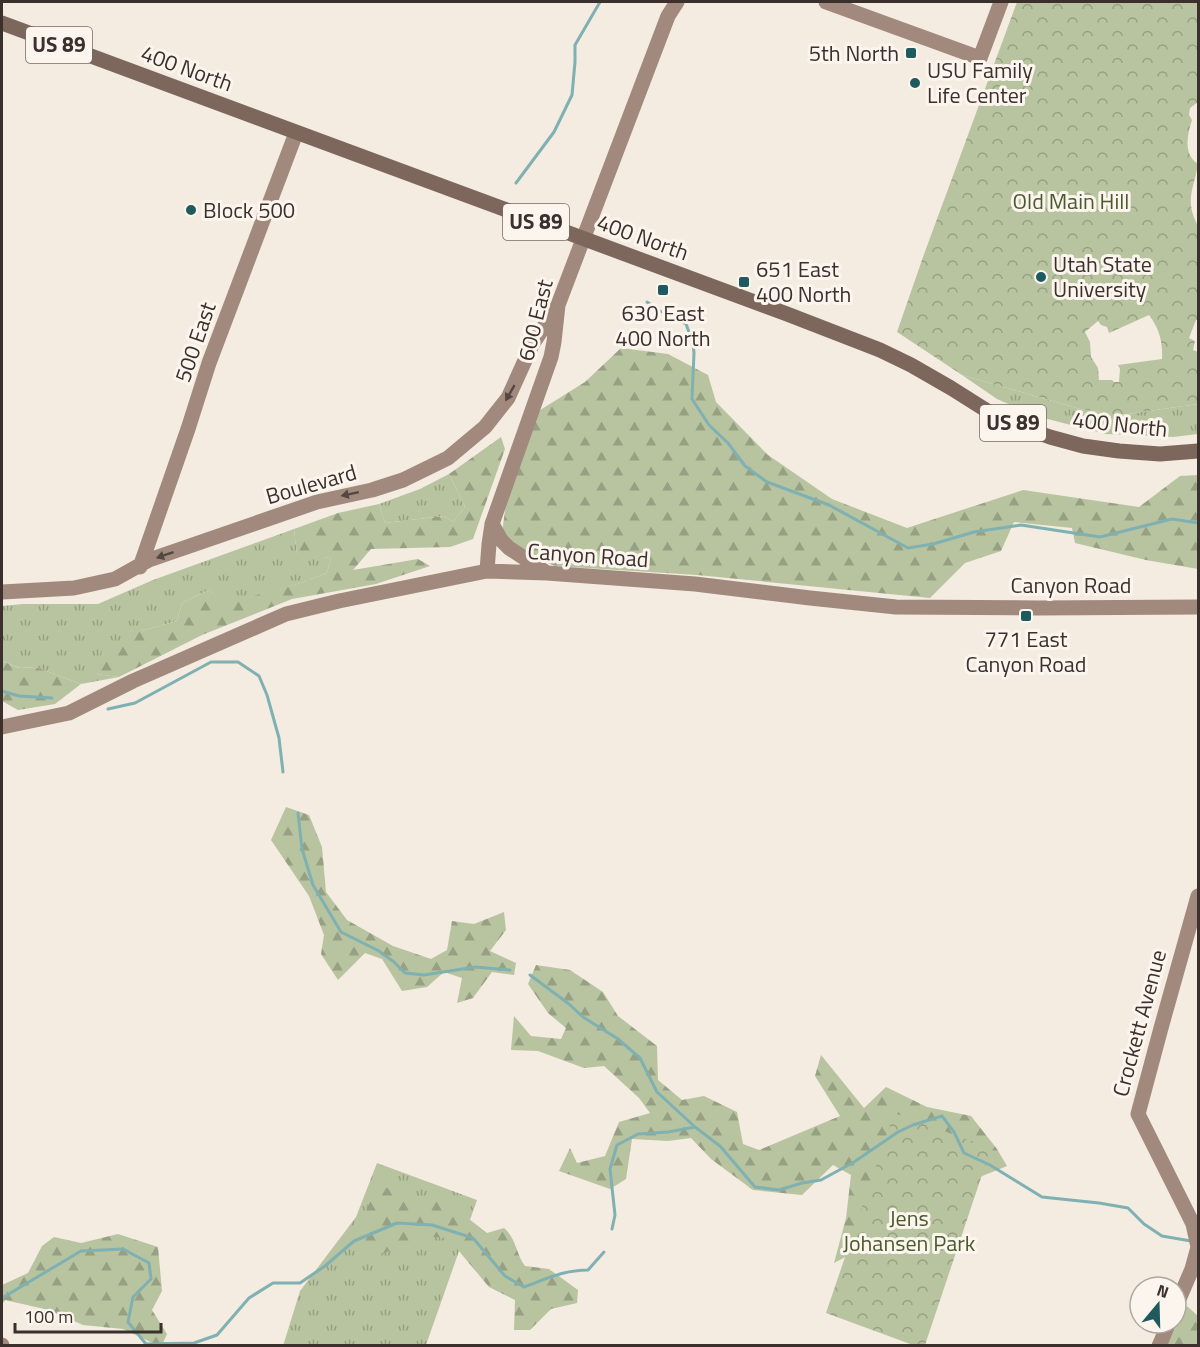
<svg xmlns="http://www.w3.org/2000/svg" width="1200" height="1347" font-family="'Titillium Web',sans-serif">
	<style>
		.grass { fill: url(#grass-tufts) }
		.forest { fill: url(#forest-firs) }
		.park { fill: url(#park-crowns); fill-rule: evenodd }
		.lines { fill: none; stroke-linecap: round; stroke-linejoin: round }
		.stream { stroke: #7fb0b2; stroke-width: 3 }
		.secondary { stroke: #a18a7d; stroke-width: 15 }
		.primary { stroke: #7d675c; stroke-width: 15 }
		.oneway { fill: #544640 }
		.poi-dot { fill: #1f5a5e; stroke: #fbf5ee; stroke-width: 2 }
		.labels { text-anchor: middle; stroke-width: 6; stroke-linejoin: round; paint-order: stroke }
		.shield { fill: #fbf5ee; stroke: #756b66; stroke-width: 1.5 }
		.shield-label { font-size: 21px; font-weight: bold; fill: #3b302b }
		.poi-label { font-size: 22px; fill: #3b302b; stroke: #fbf5ee; text-anchor: start }
		.street-label { font-size: 22px; fill: #3b302b; stroke: #fbf5ee }
		.park-label { font-size: 22px; fill: #4a5a2e; stroke: #fbf5ee }
	</style>
	<defs>
		<pattern id="grass-tufts" width="24" height="20" patternUnits="userSpaceOnUse" patternTransform="scale(1.5)"><rect width="24" height="20" fill="#b8c4a0"/><path d="M3 7l-1-3M5 7V3M7 7l1-3M15 17l-1-3M17 17v-4M19 17l1-3" fill="none" stroke="#97a083"/></pattern>
		<pattern id="forest-firs" width="22" height="20" patternUnits="userSpaceOnUse" patternTransform="scale(1.5)"><rect width="22" height="20" fill="#b8c4a0"/><path d="M5 1l3.5 6h-7zM16 11l3.5 6h-7z" fill="#97a083"/></pattern>
		<pattern id="park-crowns" width="20" height="18" patternUnits="userSpaceOnUse" patternTransform="scale(1.5)"><rect width="20" height="18" fill="#b8c4a0"/><path d="M2 6a3 3 0 1 1 6 0M12 15a3 3 0 1 1 6 0" fill="none" stroke="#97a083"/></pattern>
	</defs>
	<rect width="100%" height="100%" fill="#f4ebe1"/>
	<path class="grass" d="M962,375L1080,409L1120,415L1198,404V434L1173,437L1106,434L1036,416L997,399Z
		M449,474L465,507L453,522L444,516L385,523L379,504L420,489Z
		M294,529L297,554L331,558L327,573L301,583L224,605L209,590L182,603L177,621L141,631L96,674L119,677L81,684L36,667L20,668L2,661V606L23,604H98L153,580Z
		M377,1163L477,1200L426,1345L283,1346L300,1291L356,1217Z"/>
	<path class="forest" d="M621,348L668,354L708,375L716,402L768,455L832,499L907,528L1023,490L1139,507L1180,476L1198,475V569L1146,560L1075,543L1072,528L1014,522L1001,551L965,563L930,598L697,575L555,566L526,554L502,533L507,496L537,412L585,382Z
		M501,437L505,449L473,539L450,547L371,549L353,570L418,559L430,566L376,584L292,599L202,635L119,677L95,674L103,648L141,631L177,621L182,603L209,590L224,604L301,583L327,573L331,558L297,555L294,529L338,513L379,504L385,523L444,516L453,522L465,507L449,474Z
		M2,661L19,668L36,667L81,684L55,704L18,710L2,701Z
		M286,807L309,815L322,847L326,892L347,920L393,946L431,959L447,950L452,921L474,924L504,912L506,930L490,951L516,963L514,975L492,972L473,998L457,1003L462,978L444,972L427,987L402,991L382,959L365,953L338,980L321,954L324,935L309,896L271,840Z
		M536,965L570,970L603,992L618,1016L657,1046L658,1080L682,1100L704,1096L737,1112L743,1144L759,1150L840,1116L815,1076L821,1055L864,1108L886,1087L927,1107L971,1116L997,1149L1007,1166L970,1181L861,1249L834,1263L846,1218L851,1175L833,1165L802,1195L753,1190L711,1159L691,1138L668,1141L632,1139L626,1179L610,1189L559,1171L570,1148L577,1163L605,1156L619,1122L650,1113L639,1098L604,1066L584,1068L538,1051L511,1050L514,1016L531,1036L561,1039L566,1028L548,1013L528,984Z
		M381,1184L396,1194L420,1196L455,1208L487,1233L504,1228C516,1238 516,1254 525,1266L549,1269L578,1290L577,1303L551,1309L530,1330H514L515,1300L489,1287L448,1238L418,1236L383,1254L359,1243L368,1204Z
		M118,1234L158,1247L162,1291L152,1310L167,1334L162,1345H157L123,1329L83,1325L49,1310L5,1300L2,1305V1285L28,1273L42,1246L54,1237L81,1243Z
		M1187,1306L1198,1316V1345L1166,1346Z"/>
	<path class="park" d="M1017,2H1198V102L1190,108L1189,115L1192,120C1187,135 1183,154 1198,164C1194,189 1184,200 1198,226V320H1196L1189,338L1195,341L1193,350L1198,352V404L1120,415L1080,409L962,375L897,332L923,257ZM1149,315C1159,328 1163,342 1162,359L1118,365L1120,369L1119,382H1114L1112,380H1099L1098,368L1091,357L1090,342L1085,332L1098,321L1101,325L1107,327L1109,333Z
		M894,1113L991,1148L925,1345H913L826,1313Z"/>
	<g class="lines">
		<path class="stream" d="M516,183L554,132L572,95L575,62V45L600,2
			M647,302L660,311L686,324L693,343L694,353L692,399L709,425L728,443L745,466L767,482L829,505L908,548L933,544L974,532L1021,525L1100,537L1172,519L1198,523
			M2,691L19,696L52,698
			M108,709L135,703L211,662H238L259,676L267,695L279,738L283,772
			M298,813L302,849L313,885L341,932L379,951L394,962L405,973L424,975L475,967L510,970
			M530,975L569,1004L583,1017L618,1039L640,1058L657,1092L695,1127L720,1146L755,1187L779,1190L802,1183L821,1180L854,1162L898,1132L913,1125L942,1116L954,1132L964,1153L990,1165L1042,1197L1099,1203L1128,1208L1144,1224L1162,1236L1191,1241
			M612,1229L615,1215L610,1169L617,1145L638,1134L668,1132L695,1127
			M2,1298L81,1251L123,1249L149,1263L151,1279L133,1297L128,1322L146,1344L194,1343L217,1335L249,1298L273,1283H300L325,1266L354,1241L397,1223L432,1225L473,1238L505,1276L524,1287C546,1279 564,1270 588,1270L604,1252"/>
		<path class="secondary" d="M826,2L980,58L1001,2
			M492,524L501,540L509,548L547,573
			M140,567L188,429L209,363L296,133
			M487,571L489,544L492,524L551,357L554,342L558,305L668,16L677,2
			M2,592L74,588L115,579L149,560L317,502L372,490L403,480L448,458L485,427L508,398L532,345L558,305
			M2,727L69,713L133,681L286,614L339,601L487,571L547,573L695,584L810,598L896,607L1038,608L1198,607
			M1176,1306L1192,1269L1198,1247L1193,1224L1138,1114L1161,1028L1198,896
			M2,1345V1346
			M1159,1346L1169,1323"/>
		<path class="primary" d="M2,23L787,314L880,350L911,365L951,388L989,412L1025,428L1050,437L1083,446L1119,451L1160,454L1198,451"/>
	</g>
	<defs><path id="oneway-solid" d="M-6-.8H1V-3.2L6.5 0L1 3.2V.8H-6Z" transform="scale(1.5)"/></defs>
	<g class="oneway">
		<use href="#oneway-solid" transform="translate(510 393) rotate(120)"/>
		<use href="#oneway-solid" transform="translate(350 494) rotate(168)"/>
		<use href="#oneway-solid" transform="translate(165 555) rotate(161)"/>
	</g>
	<g class="poi-dot">
		<rect x="905" y="47" width="12" height="12" rx="3"/>
		<circle cx="915" cy="83" r="6"/>
		<circle cx="191" cy="210" r="6"/>
		<circle cx="1041" cy="277" r="6"/>
		<rect x="738" y="276" width="12" height="12" rx="3"/>
		<rect x="657" y="284" width="12" height="12" rx="3"/>
		<rect x="1020" y="610" width="12" height="12" rx="3"/>
	</g>
	<g class="labels">
		<g class="shield">
			<rect x="26" y="27" width="66" height="36" rx="4.5"/>
			<rect x="503" y="204" width="66" height="36" rx="4.5"/>
			<rect x="980" y="405" width="66" height="36" rx="4.5"/>
		</g>
		<g class="shield-label">
			<text x="59" y="52">US 89</text>
			<text x="536" y="229">US 89</text>
			<text x="1013" y="430">US 89</text>
		</g>
		<g class="poi-label">
			<text x="899" y="61" text-anchor="end">5th North</text>
			<text x="927" y="78">USU Family<tspan x="927" dy="25">Life Center</tspan></text>
			<text x="203" y="218">Block 500</text>
			<text x="1053" y="272">Utah State<tspan x="1053" dy="25">University</tspan></text>
			<text x="756" y="277">651 East<tspan x="756" dy="25">400 North</tspan></text>
			<text x="663" y="321" text-anchor="middle">630 East<tspan x="663" dy="25">400 North</tspan></text>
			<text x="1026" y="647" text-anchor="middle">771 East<tspan x="1026" dy="25">Canyon Road</tspan></text>
		</g>
		<g class="street-label">
			<text transform="translate(187 68) rotate(20)" y="8">400 North</text>
			<text transform="translate(643 237) rotate(20)" y="8">400 North</text>
			<text transform="translate(535 320) rotate(-76)" y="8">600 East</text>
			<text transform="translate(195 342) rotate(-71)" y="8">500 East</text>
			<text transform="translate(1120 424) rotate(6)" y="8">400 North</text>
			<text transform="translate(311 484) rotate(-16)" y="8">Boulevard</text>
			<text transform="translate(588 555) rotate(4)" y="8">Canyon Road</text>
			<text x="1071" y="593">Canyon Road</text>
			<text transform="translate(1139 1023) rotate(-75)" y="8">Crockett Avenue</text>
		</g>
		<g class="park-label">
			<text x="1071" y="209">Old Main Hill</text>
			<text x="909" y="1226">Jens<tspan x="909" dy="25">Johansen Park</tspan></text>
		</g>
	</g>
	<rect width="1200" height="1347" fill="none" stroke="#3b302b" stroke-width="6"/>
	<g transform="translate(1158 1305) rotate(19)"><circle r="28" fill="#fbf5ee" stroke="#aea6a0" stroke-width="1.5"/>
	<path d="M0-4.5L10 22L0 15L-10 22Z" fill="#1f5a5e"/>
	<text y="-9" font-size="16" font-weight="bold" text-anchor="middle" fill="#3b302b">N</text>
	</g>
	<path d="M15 1323v9h146v-9" fill="none" stroke="#3b302b" stroke-width="3"/>
	<text x="24" y="1323" font-size="18" fill="#3b302b" stroke="#fbf5ee" stroke-width="4.5" paint-order="stroke">100 m</text>
</svg>
